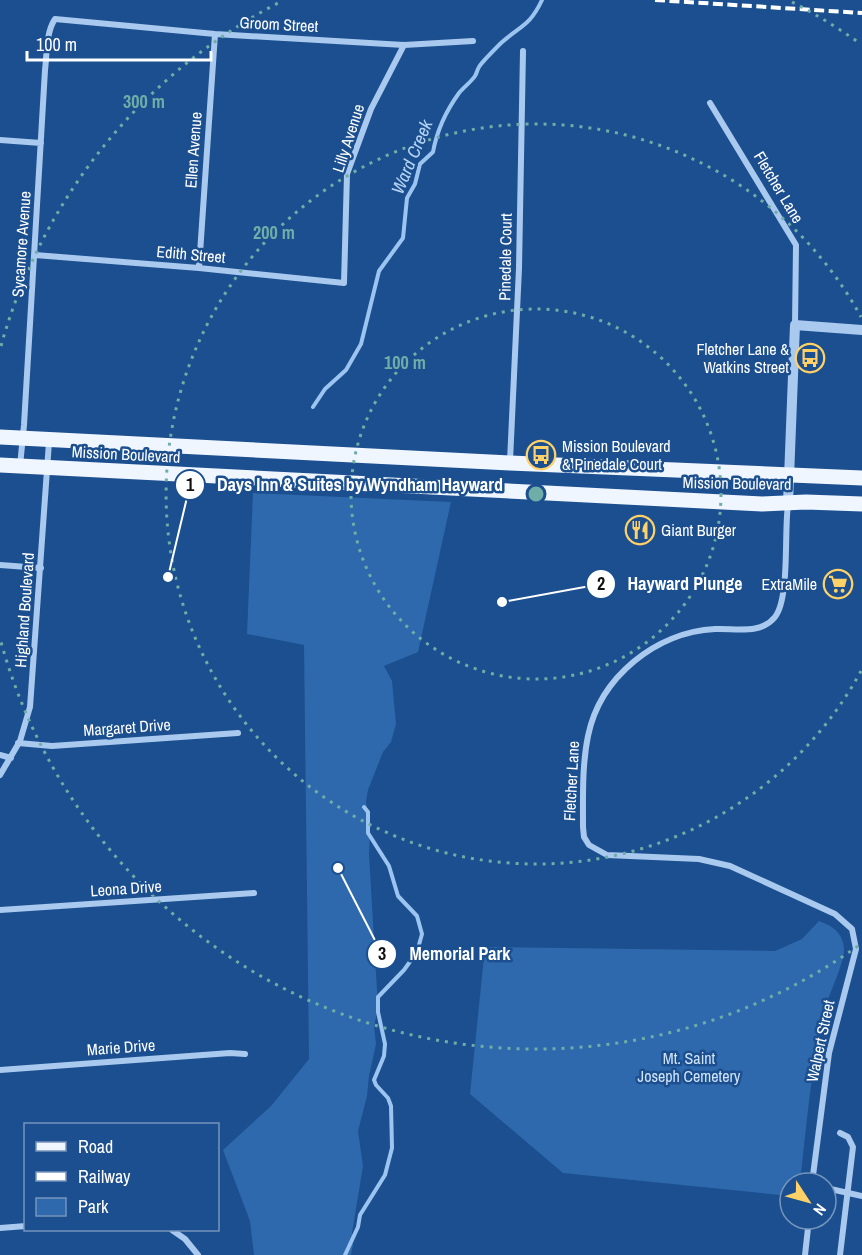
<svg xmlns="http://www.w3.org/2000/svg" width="862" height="1255" font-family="'Archivo Narrow',sans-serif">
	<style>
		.green { fill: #2e69ad }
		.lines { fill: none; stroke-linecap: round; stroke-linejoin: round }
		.stream { stroke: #9cc4f0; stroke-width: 4 }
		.minor { stroke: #a9c9ee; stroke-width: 6 }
		.tertiary { stroke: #a9c9ee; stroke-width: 10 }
		.primary { stroke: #f0f6ff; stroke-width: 15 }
		.rail { stroke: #fff; stroke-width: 4; stroke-dasharray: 10 4.5; stroke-linecap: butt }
		.ring { fill: none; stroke: #6fada8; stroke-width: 3; stroke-dasharray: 3 6 }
		.labels { text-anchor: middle; stroke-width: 5; stroke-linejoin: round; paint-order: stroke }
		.street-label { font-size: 16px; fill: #fff; stroke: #1b4f8f }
		.poi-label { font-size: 16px; fill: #fff; stroke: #1b4f8f; text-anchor: end }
		.park-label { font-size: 16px; fill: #cfe3fa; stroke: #1b4f8f }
		.water-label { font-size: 18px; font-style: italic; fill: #b5d3f5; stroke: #1b4f8f }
		.centre { fill: #6fada8; stroke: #1b4f8f; stroke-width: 3 }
		.ring-label { font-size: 18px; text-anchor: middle; font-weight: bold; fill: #6fada8; stroke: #1b4f8f; stroke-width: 5; stroke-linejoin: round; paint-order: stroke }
		.leader { fill: none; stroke: #fff; stroke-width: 2 }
		.callout-dot { fill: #fff; stroke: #1b4f8f; stroke-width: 2 }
		.mark-label { font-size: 18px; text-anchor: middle; font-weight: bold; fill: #111 }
		.callout-label { font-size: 18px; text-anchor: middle; font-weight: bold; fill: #fff; stroke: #1b4f8f; stroke-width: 5; stroke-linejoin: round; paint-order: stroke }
	</style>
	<rect width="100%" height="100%" fill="#1b4f8f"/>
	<path class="green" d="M253,493L451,502L418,652L384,666L392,681L396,724L391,742L383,752L368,790L366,801L370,832L369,854L378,1008L374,1026L376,1044L369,1076L367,1096L358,1131L363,1166L352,1233L353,1245L351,1255H254L250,1221L223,1150L271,1106L309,1059L304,645L247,634Z
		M819,921C832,926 843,932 844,949C845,963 825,1002 822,1019C811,1073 806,1128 800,1183H790V1196L563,1173L470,1094L485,947L775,951L802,939Z"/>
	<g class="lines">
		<path class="stream" d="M313,407L325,389L346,370L361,344L379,271L403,238L407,198L415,184L420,164L433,152C437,130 446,111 459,93C464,87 471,82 475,76C477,73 477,70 479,67C481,63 497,47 501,43C520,26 530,26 542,0
			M345,1255L358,1227L360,1215L385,1175L392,1148L391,1106L388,1098L376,1085L374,1080L384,1056L385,1044L378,1012V997L404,970L417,952L422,934L417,916L398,896L389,866L368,833V812L364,807"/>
		<path class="minor" d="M710,103L796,245L795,325
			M0,140L41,143
			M35,255L199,268L344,283L347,174L371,109L404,45
			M199,268L215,34
			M510,461L519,268L523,51
			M20,466L24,425L45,70C47,54 46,32 55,19L215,34L404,45L473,41
			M788,505C784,531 790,598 775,617C761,635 735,628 715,629C656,632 600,677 588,736C582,765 583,797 583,827L584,837L589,845L607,855L699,859L730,866L835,914L852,929L856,949L829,1053L812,1183
			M0,565L41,568
			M18,743L52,746L238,733
			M0,755L11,758
			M0,775L20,741L30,707L49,442
			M0,910L254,893
			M0,1070L230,1053L245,1054
			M826,1188L862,1196
			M0,1228L26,1226
			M172,1230L185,1239L198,1255
			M805,1255L809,1219
			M840,1255L853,1147L848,1137L840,1133"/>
		<path class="tertiary" d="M788,503L795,325L862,330"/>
		<path class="primary" d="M0,437L510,463L862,478
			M0,465L762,504L806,502L862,504"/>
		<path class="rail" d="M655,0L862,13"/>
	</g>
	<g class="ring">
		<circle cx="536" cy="494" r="185"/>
		<path d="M861 671A370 370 0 1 1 861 317"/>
		<path d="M858 946A555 555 0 0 1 1 642M1 346A555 555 0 0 1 280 2M792 2A555 555 0 0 1 858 42"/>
	</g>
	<defs>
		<g id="bus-ring" transform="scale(1.5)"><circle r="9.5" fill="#1b4f8f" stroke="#ffd166" stroke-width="1.5"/><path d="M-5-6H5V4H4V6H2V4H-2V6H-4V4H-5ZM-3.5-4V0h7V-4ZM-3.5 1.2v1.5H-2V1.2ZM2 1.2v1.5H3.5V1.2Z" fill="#ffd166"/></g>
		<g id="restaurant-ring" transform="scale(1.5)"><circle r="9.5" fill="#1b4f8f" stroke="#ffd166" stroke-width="1.5"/><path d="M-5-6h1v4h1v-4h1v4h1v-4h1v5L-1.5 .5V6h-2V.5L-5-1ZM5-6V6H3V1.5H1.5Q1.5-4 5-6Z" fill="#ffd166"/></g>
		<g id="supermarket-ring" transform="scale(1.5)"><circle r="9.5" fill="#1b4f8f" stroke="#ffd166" stroke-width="1.5"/><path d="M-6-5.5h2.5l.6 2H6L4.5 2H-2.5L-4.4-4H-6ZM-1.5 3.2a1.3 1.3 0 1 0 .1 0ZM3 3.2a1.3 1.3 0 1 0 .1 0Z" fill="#ffd166"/></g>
	</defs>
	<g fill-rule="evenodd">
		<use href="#bus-ring" x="810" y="358"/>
		<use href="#bus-ring" x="541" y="455"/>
		<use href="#restaurant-ring" x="640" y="530"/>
		<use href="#supermarket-ring" x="838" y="584"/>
	</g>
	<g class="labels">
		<g class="street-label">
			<text transform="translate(279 24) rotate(3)" y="6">Groom Street</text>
			<text transform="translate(348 138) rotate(-72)" y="6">Lilly Avenue</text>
			<text transform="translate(193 150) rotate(-86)" y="6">Ellen Avenue</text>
			<text transform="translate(779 187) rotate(59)" y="6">Fletcher Lane</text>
			<text transform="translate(21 244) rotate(-86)" y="6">Sycamore Avenue</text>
			<text transform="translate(191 254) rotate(5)" y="6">Edith Street</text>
			<text transform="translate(505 257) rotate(-89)" y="6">Pinedale Court</text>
			<text transform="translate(126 454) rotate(3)" y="6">Mission Boulevard</text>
			<text transform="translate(737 483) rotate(1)" y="6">Mission Boulevard</text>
			<text transform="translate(24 610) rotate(-86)" y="6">Highland Boulevard</text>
			<text transform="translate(127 727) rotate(-4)" y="6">Margaret Drive</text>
			<text transform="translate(571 781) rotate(-87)" y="6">Fletcher Lane</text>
			<text transform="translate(126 888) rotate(-4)" y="6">Leona Drive</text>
			<text transform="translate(820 1041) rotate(-78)" y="6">Walpert Street</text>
			<text transform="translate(121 1047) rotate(-4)" y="6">Marie Drive</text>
		</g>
		<g class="poi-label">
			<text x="789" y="355">Fletcher Lane &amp;<tspan x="789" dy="18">Watkins Street</tspan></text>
			<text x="562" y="452" text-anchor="start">Mission Boulevard<tspan x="562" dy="18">&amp; Pinedale Court</tspan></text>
			<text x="661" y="536" text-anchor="start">Giant Burger</text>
			<text x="817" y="590">ExtraMile</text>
		</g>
		<g class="park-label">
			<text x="689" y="1064">Mt. Saint<tspan x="689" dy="18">Joseph Cemetery</tspan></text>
		</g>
		<g class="water-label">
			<text transform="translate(412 157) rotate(-67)" y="6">Ward Creek</text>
		</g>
	</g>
	<circle cx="536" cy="494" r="9" class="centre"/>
	<g class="ring-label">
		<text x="144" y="108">300 m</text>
		<text x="274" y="239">200 m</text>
		<text x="405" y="369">100 m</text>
	</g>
	<path class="leader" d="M168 577L190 485M502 602L601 584M338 868L382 954"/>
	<g class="callout-dot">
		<circle cx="168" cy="577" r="6"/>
		<circle cx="502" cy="602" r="6"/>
		<circle cx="338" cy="868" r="6"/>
		<circle cx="190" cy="485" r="15"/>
		<circle cx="601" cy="584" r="15"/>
		<circle cx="382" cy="954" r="15"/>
	</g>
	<g class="mark-label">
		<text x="190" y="491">1</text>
		<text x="601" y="590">2</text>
		<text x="382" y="960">3</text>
	</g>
	<g class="callout-label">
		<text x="360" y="491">Days Inn &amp; Suites by Wyndham Hayward</text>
		<text x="685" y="590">Hayward Plunge</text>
		<text x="460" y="960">Memorial Park</text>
	</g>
	<rect x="24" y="1123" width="195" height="108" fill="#1b4f8f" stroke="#7695bc" stroke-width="1.5"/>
	<rect x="36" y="1142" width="30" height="9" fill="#f0f6ff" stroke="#7695bc" stroke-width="1.5"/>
	<text x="78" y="1153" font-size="18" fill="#ffffff">Road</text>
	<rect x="36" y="1172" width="30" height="9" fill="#ffffff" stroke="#7695bc" stroke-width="1.5"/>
	<text x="78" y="1183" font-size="18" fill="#ffffff">Railway</text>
	<rect x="36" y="1198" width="30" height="18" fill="#2e69ad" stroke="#7695bc" stroke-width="1.5"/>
	<text x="78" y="1213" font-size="18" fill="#ffffff">Park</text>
	<g transform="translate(808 1201) rotate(126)"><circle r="28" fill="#1b4f8f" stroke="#7695bc" stroke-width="1.5"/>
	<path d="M0-4.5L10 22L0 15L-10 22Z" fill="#ffd166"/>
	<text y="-9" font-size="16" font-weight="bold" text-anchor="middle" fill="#ffffff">N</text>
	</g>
	<path d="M27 51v9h184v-9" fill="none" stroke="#ffffff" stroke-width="3"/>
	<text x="36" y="51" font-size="18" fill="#ffffff" stroke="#1b4f8f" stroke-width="4.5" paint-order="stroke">100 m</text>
</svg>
